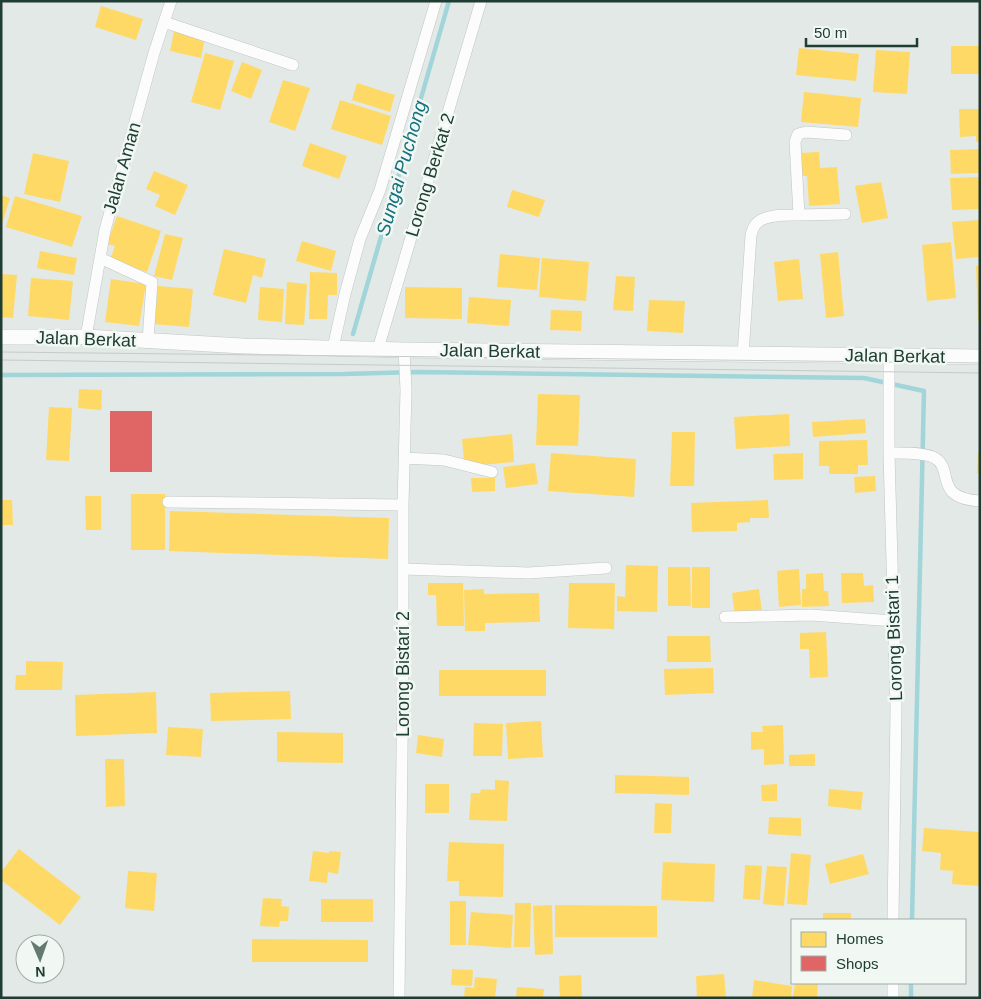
<svg xmlns="http://www.w3.org/2000/svg" width="981" height="999" font-family="Helvetica,sans-serif">
	<style>
		.homes { fill: #ffd966 }
		.shops { fill: #e06666 }
		.lines { fill: none; stroke-linecap: round; stroke-linejoin: round }
		.stream { stroke: #a1d5d9; stroke-width: 4.5 }
		.minor-casing { stroke: #c0c6c3; stroke-width: 12 }
		.tertiary-casing { stroke: #c0c6c3; stroke-width: 16 }
		.minor { stroke: #fbfcfb; stroke-width: 11 }
		.tertiary { stroke: #fbfcfb; stroke-width: 15 }
		.tram { stroke: #c6cac9; stroke-width: 1 }
		.labels { text-anchor: middle; stroke-width: 5; stroke-linejoin: round; paint-order: stroke }
		.street-label { font-size: 18px; fill: #203d34; stroke: #f1f8f4 }
		.water-label { font-size: 19px; font-style: italic; fill: #17717c; stroke: #f1f8f4 }
	</style>
	<rect width="100%" height="100%" fill="#e3e9e6"/>
	<path class="homes" d="M101,6L143,19L136,40L95,27Z
		M174,31L205,38L201,58L170,51Z
		M951,46H980V74H951Z
		M799,48L859,54L856,81L796,75Z
		M876,50L910,52L907,94L873,92Z
		M205,53L234,61L220,110L191,102Z
		M242,62L262,70L251,99L231,91Z
		M283,80L310,88L295,131L269,122Z
		M357,83L395,95L390,112L352,100Z
		M804,92L861,98L858,127L801,122Z
		M340,100L391,116L382,145L331,129Z
		M959,109H980V142H976V136L960,137Z
		M310,143L347,156L339,179L302,166Z
		M980,149V173L951,174L950,150Z
		M819,152L820,168L837,167L840,204L809,206L807,176H801L799,153Z
		M33,153L69,161L60,202L24,194Z
		M154,171L188,185L175,215L155,206L160,195L146,189Z
		M980,177V209L952,210L950,178Z
		M881,182L888,218L862,223L855,186Z
		M512,190L545,200L539,217L507,207Z
		M1,195L10,198L2,224H1Z
		M15,196L82,216L72,247L6,227Z
		M117,216L161,231L147,272L110,260L115,246L107,244Z
		M980,220V257L956,259L952,222Z
		M165,234L183,238L172,280L154,276Z
		M302,241L336,251L331,271L296,261Z
		M951,242L956,298L927,301L922,245Z
		M224,249L266,259L262,278L253,275L246,303L213,295Z
		M40,251L77,258L74,275L37,268Z
		M838,252L844,316L826,318L820,254Z
		M500,254L540,258L537,290L497,287Z
		M542,258L589,262L586,301L539,297Z
		M799,259L803,299L778,301L774,262Z
		M976,266H980V321H978Z
		M310,272L337,273V295H328L327,319H309Z
		M1,274L17,275L13,318L1,317Z
		M616,276L635,277L633,311L613,310Z
		M31,278L73,281L69,320L28,316Z
		M111,279L146,284L139,326L105,322Z
		M287,282L307,284L304,325L285,324Z
		M158,286L193,289L189,327L154,324Z
		M260,287L284,289L282,322L258,320Z
		M405,287L462,288V319L405,318Z
		M469,297L511,300L509,326L467,323Z
		M649,300L685,301L683,333L647,331Z
		M551,310L582,311L581,331L550,330Z
		M79,389L102,390L101,410L78,408Z
		M538,394L580,395L578,446L536,445Z
		M49,407L72,408L69,461L46,460Z
		M789,414L790,446L736,449L734,417Z
		M865,419L866,433L813,437L812,422Z
		M672,432H695L694,486H670Z
		M512,434L514,462L471,466L464,461L462,439Z
		M867,440L868,465H858V474H829V466H819V441Z
		M551,453L636,459L634,497L548,491Z
		M803,453V479L774,480L773,454Z
		M978,454H980V473H977Z
		M535,463L538,484L506,488L503,467Z
		M875,476L876,491L855,493L854,477Z
		M471,478H495V491L472,492Z
		M131,494H165V550H131Z
		M85,496H101V530H86Z
		M1,500H12L13,525H1Z
		M768,500L769,518H750V522L737,523V531L692,532L691,503Z
		M170,511L389,518L388,559L169,551Z
		M626,565L658,566L657,612L617,611V596L625,597Z
		M668,567H690L691,606H668Z
		M692,567H710V608H692Z
		M799,569L801,605L779,607L777,571Z
		M823,573L824,591H828L829,606L802,607V589H806V574Z
		M841,573H863L864,586L873,585L874,602L842,603Z
		M428,583H463L464,626H437L436,595H428Z
		M569,583H615L614,629L568,628Z
		M484,589V594L539,593L540,622L485,623V631H465L464,590Z
		M759,589L762,612L735,616L732,593Z
		M826,632L828,677L810,678L809,649H800V633Z
		M667,636H710L711,662H667Z
		M26,661L63,662L62,690H15L16,675H26Z
		M713,668L714,693L665,695L664,669Z
		M439,670H546V696H439Z
		M290,691L291,719L211,721L210,693Z
		M156,692L157,733L76,736L75,695Z
		M541,721L543,757L508,759L506,723Z
		M474,723L503,724L502,756H473Z
		M783,725L784,764L764,765V749L751,750V732H763L762,726Z
		M168,727L203,729L201,757L166,755Z
		M277,732L343,733V763L277,762Z
		M418,735L444,739L442,757L416,753Z
		M815,754V766H789V755Z
		M105,759H124L125,806L106,807Z
		M615,775L689,777V795L615,793Z
		M495,780L509,781L507,821L469,820L471,793H480L481,789L495,790Z
		M425,784H449V813H425Z
		M777,784V801H762L761,785Z
		M829,789L863,792L861,810L828,806Z
		M655,803L672,804L671,833H654Z
		M769,817L801,818V836L768,834Z
		M924,828L980,832V886L952,884L953,871L940,870L941,853L922,851Z
		M449,842L504,844L503,897L459,896V881H447Z
		M19,849L81,897L60,925L1,880V872Z
		M313,851L329,853V851L341,852L338,874L328,872L327,883L309,881Z
		M791,853L811,855L807,905L787,904Z
		M863,854L869,874L830,884L825,864Z
		M663,862L715,864L714,902L661,900Z
		M745,865L762,866L760,900L743,899Z
		M767,866L787,867L784,906L763,904Z
		M128,871L157,873L154,911L125,908Z
		M263,898L282,899L281,906L289,907L288,921H280L279,927L260,926Z
		M321,899H373V922H321Z
		M450,901H466V945H450Z
		M515,903H531L530,947H514Z
		M552,905L553,954L535,955L533,906Z
		M555,905L657,906V937H555Z
		M471,912L513,915L511,948L468,945Z
		M823,913H851V920H823Z
		M252,939L368,940V962H252Z
		M452,969L473,970L472,986L451,985Z
		M724,974L726,998H697L696,976Z
		M581,975L582,997L560,998L559,976Z
		M475,977L497,979L495,998H464L465,987L474,988Z
		M754,980L792,986L791,998H752Z
		M795,983H818L817,998H793Z
		M517,987L544,989L543,998H516Z"/>
	<path class="shops" d="M110,411H152V472H110Z"/>
	<g class="lines">
		<path class="stream" d="M353,334L449,1
			M1,375L344,374L418,372L864,378L924,391L912,920
			M911,998V983"/>
		<g class="minor-casing">
			<path id="minor" d="M164,22L293,65
				M799,215L845,214
				M100,258L152,282L148,341
				M86,337L105,230L154,53L171,1
				M333,348L345,294L360,239L380,190L436,1
				M378,349L481,1
				M743,355L751,235C752,232 753,227 756,224C764,214 787,215 799,215L795,142L798,134L806,132L846,135
				M889,356V453L896,708L893,920
				M889,453C902,453 920,452 933,457C956,468 931,498 980,501
				M404,458L444,460L492,472
				M168,502L403,505
				M403,569L528,573L606,568
				M725,617L811,615L894,621
				M399,998L403,674V505L406,390L404,350
				M893,998V983"/>
		</g>
		<g class="tertiary-casing">
			<path id="tertiary" d="M1,337H86L243,346L404,350L980,357"/>
		</g>
		<use href="#minor" class="minor"/>
		<use href="#tertiary" class="tertiary"/>
		<path class="tram" d="M1,352L980,363
			M1,360L980,373"/>
	</g>
	<g class="labels">
		<g class="street-label">
			<text transform="translate(122 168) rotate(-74)" y="6">Jalan Aman</text>
			<text transform="translate(430 175) rotate(-73)" y="6">Lorong Berkat 2</text>
			<text transform="translate(86 339) rotate(2)" y="6">Jalan Berkat</text>
			<text transform="translate(490 351) rotate(1)" y="6">Jalan Berkat</text>
			<text transform="translate(895 356) rotate(1)" y="6">Jalan Berkat</text>
			<text transform="translate(894 638) rotate(-92)" y="6">Lorong Bistari 1</text>
			<text transform="translate(403 674) rotate(-90)" y="6">Lorong Bistari 2</text>
		</g>
		<g class="water-label">
			<text transform="translate(401 168) rotate(-74)" y="7">Sungai Puchong</text>
		</g>
	</g>
	<rect width="981" height="999" fill="none" stroke="#203d34" stroke-width="5"/>
	<rect x="791" y="919" width="175" height="65" fill="#f1f8f4" stroke="#9dada7"/>
	<rect x="801" y="932" width="25" height="15" fill="#ffd966" stroke="#9dada7"/>
	<text x="836" y="944" font-size="15" fill="#203d34">Homes</text>
	<rect x="801" y="956" width="25" height="15" fill="#e06666" stroke="#9dada7"/>
	<text x="836" y="969" font-size="15" fill="#203d34">Shops</text>
	<g transform="translate(40 959) rotate(178)"><circle r="24" fill="#f1f8f4" stroke="#9dada7"/>
	<path d="M0-4L9 19L0 12L-9 19Z" fill="#647972"/>
	<text y="-8" font-size="14" font-weight="bold" text-anchor="middle" fill="#203d34">N</text>
	</g>
	<path d="M806 38v8h111v-8" fill="none" stroke="#203d34" stroke-width="2.5"/>
	<text x="814" y="38" font-size="15" fill="#203d34" stroke="#f1f8f4" stroke-width="4" paint-order="stroke">50 m</text>
</svg>
